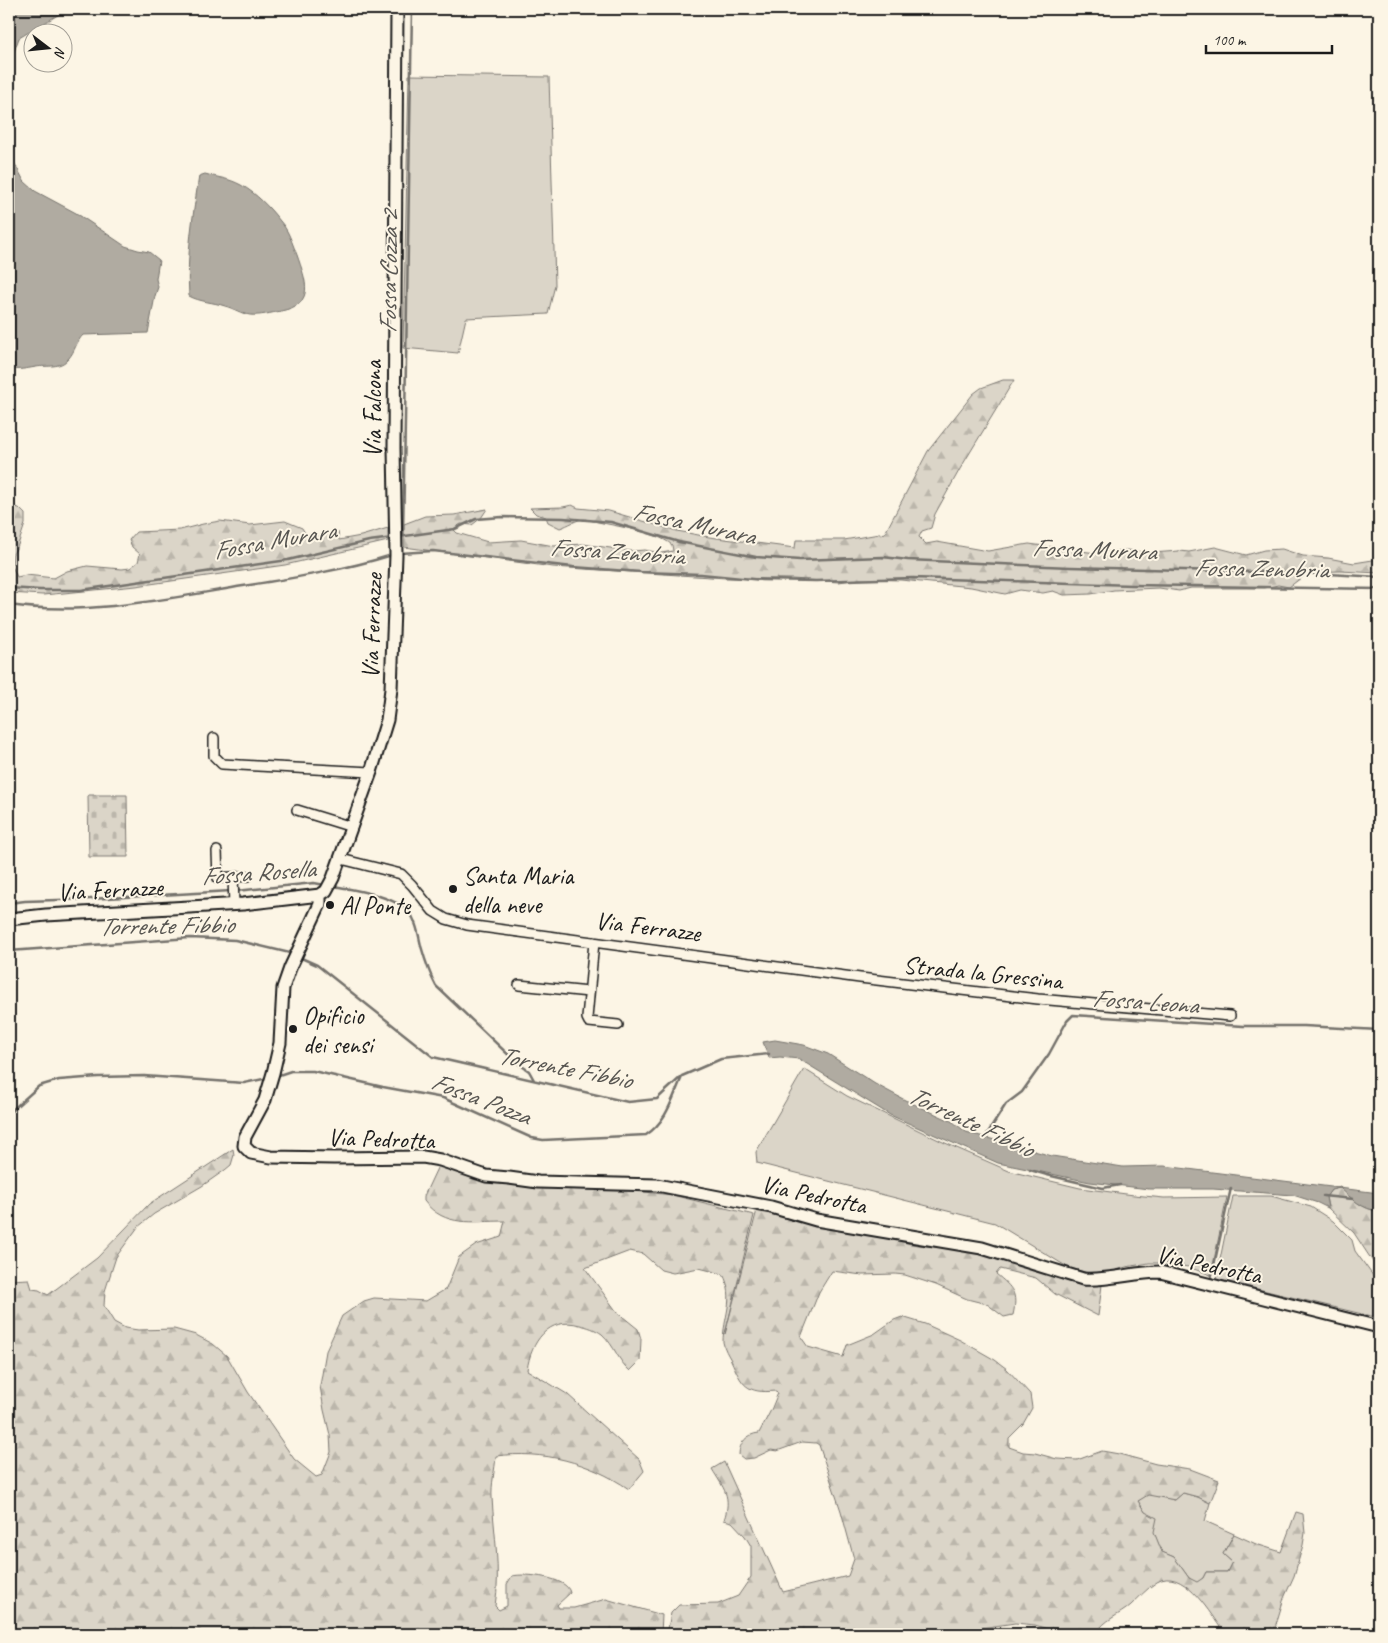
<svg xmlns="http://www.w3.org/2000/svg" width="1388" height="1643" font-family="Caveat,sans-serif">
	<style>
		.grass { fill: #dbd5c8; stroke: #7c7872 }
		.forest { fill: url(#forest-firs); stroke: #7c7872 }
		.cemetery { fill: url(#cemetery-stones); stroke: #7c7872 }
		.water { fill: #b0aba1; stroke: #75726c }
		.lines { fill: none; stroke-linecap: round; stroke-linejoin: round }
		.stream { stroke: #75726c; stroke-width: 2.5 }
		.minor-casing { stroke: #1c1c1c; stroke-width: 12 }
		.tertiary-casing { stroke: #1c1c1c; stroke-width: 15 }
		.minor { stroke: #fcf5e5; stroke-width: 9 }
		.tertiary { stroke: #fcf5e5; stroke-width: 11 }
		.poi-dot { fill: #1c1c1c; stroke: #fcf5e5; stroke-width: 2 }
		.labels { text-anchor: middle; stroke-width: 4; stroke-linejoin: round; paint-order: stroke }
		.street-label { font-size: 25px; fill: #1c1c1c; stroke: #fcf5e5 }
		.poi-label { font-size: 25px; fill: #1c1c1c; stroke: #fcf5e5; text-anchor: start }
		.water-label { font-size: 26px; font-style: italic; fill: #575551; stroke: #fcf5e5 }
	</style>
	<defs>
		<pattern id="forest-firs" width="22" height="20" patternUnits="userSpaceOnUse" patternTransform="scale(1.25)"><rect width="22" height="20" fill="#dbd5c8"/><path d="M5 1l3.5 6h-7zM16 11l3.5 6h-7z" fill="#bbb6ab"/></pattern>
		<pattern id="cemetery-stones" width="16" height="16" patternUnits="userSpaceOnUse" patternTransform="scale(1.25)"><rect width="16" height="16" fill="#dbd5c8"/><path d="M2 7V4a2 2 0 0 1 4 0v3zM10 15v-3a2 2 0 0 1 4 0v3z" fill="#bbb6ab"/></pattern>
	</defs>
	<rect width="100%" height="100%" fill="#fcf5e5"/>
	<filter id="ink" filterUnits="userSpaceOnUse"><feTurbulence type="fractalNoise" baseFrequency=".02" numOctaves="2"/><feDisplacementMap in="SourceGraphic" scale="10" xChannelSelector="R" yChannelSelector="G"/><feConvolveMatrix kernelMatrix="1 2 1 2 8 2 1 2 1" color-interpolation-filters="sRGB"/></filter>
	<g filter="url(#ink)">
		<path class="grass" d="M409,75L549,77L555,285L548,314L466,318L458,353L403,348Z
			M804,1069L847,1096L943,1142L1009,1171L1080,1188L1134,1195L1164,1198L1227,1197L1211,1275L1188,1267L1165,1263H1149L1126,1267L1110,1272L1089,1273L1069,1268L995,1223L757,1163L756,1152Z
			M1233,1196H1271L1311,1207L1333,1221L1352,1240L1355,1251L1379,1284V1318L1216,1279Z
			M1183,1493L1198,1497L1210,1503L1205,1521L1234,1534L1223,1554L1232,1562L1227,1572H1206L1203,1578L1197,1583L1189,1578L1174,1557L1162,1552L1145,1512L1138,1501L1148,1494L1175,1500Z"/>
		<path class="forest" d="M1003,380H1014L960,469L935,514L931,528L922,531L919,537L926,544L937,542L988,551L1029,544L1096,553L1127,550L1152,553L1179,551L1189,552L1215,547L1246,555L1264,550L1282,549L1303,556L1328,558L1354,563L1379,559V573L1340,571L1309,572L1289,587L1278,585L1264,588H1191L1179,591L1159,588L1114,590L1091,594L1064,595L1053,591L1043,593L1020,590L1005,594L971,587L901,580L859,579L839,582L791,579L726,578L553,567L404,547V524L425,516L454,515L487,509L481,518L472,525L461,524L453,529L457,533L488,542L521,540L554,546L583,544L631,551L645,550L661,553L673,551L672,545C657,531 607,525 585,519C577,519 569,525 560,528L548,522L546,517L536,514L530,508L563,507L572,505L578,508L609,511L677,531L709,537L795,548L796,540H844L885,533L928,451L973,394L981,388Z
			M12,506L19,508L25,514V524L18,545L13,554L12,566L17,577L26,575L54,578L67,571L87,566L122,569L130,568L138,562L140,554L132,547L129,540L136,532L180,530L203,524L220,521L250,525L285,521L302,528L305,533L314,537L338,532L339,540L361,536L388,528V541L285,565L136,586L43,595L9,593V508Z
			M233,1149L234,1155L231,1165L225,1170L202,1186L154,1214L138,1227L116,1257L105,1291L104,1306L114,1322L125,1328L138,1330L174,1329L196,1335L213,1344L227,1356L248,1392L294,1459L316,1477L322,1475L331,1452L330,1435L324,1410L320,1386L326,1351L342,1316L364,1301L374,1298L426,1301L446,1289L459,1257L476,1245L501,1237L505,1221C473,1221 445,1228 424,1201V1196L438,1166L471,1177L519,1186L627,1190L672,1195L754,1215L725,1334L757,1210L786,1217L811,1225L877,1236L911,1244L935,1247H974L1003,1253L1102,1285L1098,1316L1055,1294L1036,1278L1000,1269L996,1274C1013,1288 1018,1293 1013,1315L1004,1317L987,1304L967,1299L936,1285L905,1275L895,1274L862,1275L832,1271L819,1292L801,1337L808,1347L843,1357L847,1345L874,1334L894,1320L902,1317L925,1324L960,1340L995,1360L1007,1369L1030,1394L1032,1408L1023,1424L1009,1438V1447L1023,1452L1035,1453L1057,1459L1077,1460L1102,1451L1119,1454L1156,1464L1190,1469L1219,1480L1210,1503L1198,1497L1183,1493L1175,1500L1148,1495L1138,1501L1145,1512L1157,1518L1154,1532L1162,1552L1174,1557L1189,1578L1197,1582L1203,1578L1206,1572H1227L1232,1562L1223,1554L1234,1534L1256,1544L1281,1552L1296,1512L1303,1514L1305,1533L1303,1545L1294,1576L1284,1598L1273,1634H1211L1220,1627C1208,1610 1182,1567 1157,1582C1147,1588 1139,1598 1131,1605C1119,1616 1104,1619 1096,1634H1063L1035,1625L1015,1623L940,1634H881L853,1626L852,1634H667L671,1613L679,1605L718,1604L738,1596L751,1577V1546L745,1536L732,1522L724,1520C732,1496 724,1489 712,1469L724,1462L783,1592L848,1576L854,1559L841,1511L819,1445L816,1443L802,1442L777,1451L771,1450L754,1458L744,1459L739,1455C739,1443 747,1434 759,1433L771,1410L778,1393L776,1391C746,1394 742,1385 731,1360C728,1355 724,1348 723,1342C723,1317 736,1299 723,1274L699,1268L673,1273L661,1270L643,1254L630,1251L585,1268L617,1312L638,1329L641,1339L640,1361L630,1371C618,1361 615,1346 602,1334C595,1329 588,1327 580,1325C548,1316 531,1342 527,1370L567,1394L639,1459L644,1471L629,1489C589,1462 543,1450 496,1456C495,1470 491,1484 492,1498C494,1534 501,1570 495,1606L499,1610L507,1606V1584L512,1576C525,1573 568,1577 570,1593L557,1605L559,1608H574L606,1599L662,1615L661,1634H9V1280L29,1279L32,1289L39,1290L48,1295L97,1258L149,1204Z
			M1340,1187C1351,1198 1363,1210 1379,1211V1271L1354,1233L1328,1208L1326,1197L1331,1190Z"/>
		<path class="cemetery" d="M88,795H127L128,857H89Z"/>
		<path class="water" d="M9,9H68L19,38L9,65Z
			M9,153L24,181L35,191L76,213L125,246L138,250L149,252L159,260L156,279L158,287L155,296L148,333L83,335C76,342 75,351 69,358C60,369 48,365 36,367C24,369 21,370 9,369Z
			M205,174C219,178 228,178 241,185C256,193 270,208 280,221C289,231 292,243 297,255C306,281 316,304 281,311C271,313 260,316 250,315C242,314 233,308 225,306C213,302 200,302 189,296C186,255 193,216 199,176Z
			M775,1040L804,1045L828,1054L875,1084L905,1100L953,1122L966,1132L1052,1156L1123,1167L1164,1166L1379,1193V1211C1363,1210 1351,1198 1340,1188L1331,1190L1326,1197L1328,1208L1318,1203L1293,1195L1213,1189H1149L1090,1182L998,1163L890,1115L799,1059L780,1057L769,1058L763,1042Z"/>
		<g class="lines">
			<path class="stream" d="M403,536L412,9
				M398,537L455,529L476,519L502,517L563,518L611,522L679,542L756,557L800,560L883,557L908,560L1070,567L1329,574L1379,577
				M400,553L433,551L573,567L641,572L701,574L762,580L816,581L912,578L1132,585L1379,589
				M9,588L40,590H81L288,560L369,541L393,538
				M9,605C87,616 166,599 243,586C294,578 344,570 392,555
				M333,886C355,890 399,896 412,916C417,925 419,936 421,946C425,960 429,973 436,986L516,1062L529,1071L534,1080
				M236,891L314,883L325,885
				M9,903L25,901L90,899L231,891
				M9,951L190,938L235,940L294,954
				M299,957L317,965L433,1057L628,1102L657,1099L682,1076L721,1059L769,1054
				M276,1076L291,1071H313L383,1087L443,1098L532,1138L543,1140L646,1135C667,1121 672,1099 682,1077
				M9,1113L39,1086L59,1080L98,1077L144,1076L244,1083L268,1078
				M984,1139L1006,1104L1022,1092L1049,1054L1067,1021L1073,1015L1243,1026H1304L1379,1030
				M1030,1170L1047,1175L1103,1188L1120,1185
				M1323,1196L1353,1199
				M1213,1280L1211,1279L1231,1188
				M1347,1313L1379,1321"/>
			<g class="minor-casing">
				<path id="minor" d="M214,738V756L222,764L371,772
					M297,810L352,827
					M217,851L218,878L233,877L234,905
					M341,859L401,874L412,885L433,911L446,919L467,925L860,978L1038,999L1230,1016
					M233,877L248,876
					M594,942L587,1018L589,1022L618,1025
					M519,985L589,992"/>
			</g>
			<g class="tertiary-casing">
				<path id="tertiary" d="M320,895V904L290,968L283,988L280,1043L273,1073L265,1100L245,1137L244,1146L251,1153L271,1157L334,1158L423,1157L440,1160L486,1176L509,1178L538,1182L657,1185L771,1207L816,1220L982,1248L1083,1279C1109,1281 1134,1272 1160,1272L1379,1327
					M9,919L46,915L243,904L320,895L326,891L333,878L371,772L387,720L391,689L396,555L394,448L397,9"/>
			</g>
			<use href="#minor" class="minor"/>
			<use href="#tertiary" class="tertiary"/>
		</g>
	</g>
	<g class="poi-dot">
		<circle cx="453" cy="889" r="5"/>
		<circle cx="330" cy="905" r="5"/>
		<circle cx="293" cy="1029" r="5"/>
	</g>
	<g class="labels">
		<g class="street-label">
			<text transform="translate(372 409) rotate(-90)" y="9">Via Falcona</text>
			<text transform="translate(371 626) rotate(-88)" y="9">Via Ferrazze</text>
			<text transform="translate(110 889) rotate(-3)" y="9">Via Ferrazze</text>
			<text transform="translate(648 926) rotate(7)" y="9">Via Ferrazze</text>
			<text transform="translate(983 972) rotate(6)" y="9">Strada la Gressina</text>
			<text transform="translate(381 1138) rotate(2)" y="9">Via Pedrotta</text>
			<text transform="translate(814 1194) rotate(12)" y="9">Via Pedrotta</text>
			<text transform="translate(1209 1264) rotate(12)" y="9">Via Pedrotta</text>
		</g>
		<g class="poi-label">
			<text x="463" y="884">Santa Maria<tspan x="463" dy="29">della neve</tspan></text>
			<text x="340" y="914">Al Ponte</text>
			<text x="303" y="1024">Opificio<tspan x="303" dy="29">dei sensi</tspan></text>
		</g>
		<g class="water-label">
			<text transform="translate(388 272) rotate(-89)" y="9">Fossa Cozza 2</text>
			<text transform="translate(694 523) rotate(12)" y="9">Fossa Murara</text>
			<text transform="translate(274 540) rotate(-10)" y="9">Fossa Murara</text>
			<text transform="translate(1094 549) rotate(2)" y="9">Fossa Murara</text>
			<text transform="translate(617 551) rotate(4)" y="9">Fossa Zenobria</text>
			<text transform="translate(1261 568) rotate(1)" y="9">Fossa Zenobria</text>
			<text transform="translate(258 872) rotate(-4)" y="9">Fossa Rosella</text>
			<text transform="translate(166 925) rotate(-1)" y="9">Torrente Fibbio</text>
			<text transform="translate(1145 1001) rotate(4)" y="9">Fossa Leona</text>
			<text transform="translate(565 1067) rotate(11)" y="9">Torrente Fibbio</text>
			<text transform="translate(481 1098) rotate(21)" y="9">Fossa Pozza</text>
			<text transform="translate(971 1121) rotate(25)" y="9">Torrente Fibbio</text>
		</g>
	</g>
	<rect width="1388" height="1643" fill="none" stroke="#fcf5e5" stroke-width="30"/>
	<rect x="15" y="15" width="1358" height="1613" fill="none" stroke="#1c1c1c" stroke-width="2" filter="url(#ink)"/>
	<g transform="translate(48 48) rotate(106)"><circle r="24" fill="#fcf5e5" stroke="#a29e95"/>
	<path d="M0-4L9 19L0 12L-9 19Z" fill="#1c1c1c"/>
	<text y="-8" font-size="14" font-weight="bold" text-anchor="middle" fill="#1c1c1c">N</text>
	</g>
	<path d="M1206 45v8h126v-8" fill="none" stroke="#1c1c1c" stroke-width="2.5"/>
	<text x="1213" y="45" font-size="15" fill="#1c1c1c" stroke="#fcf5e5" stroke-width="4" paint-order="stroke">100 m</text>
</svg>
